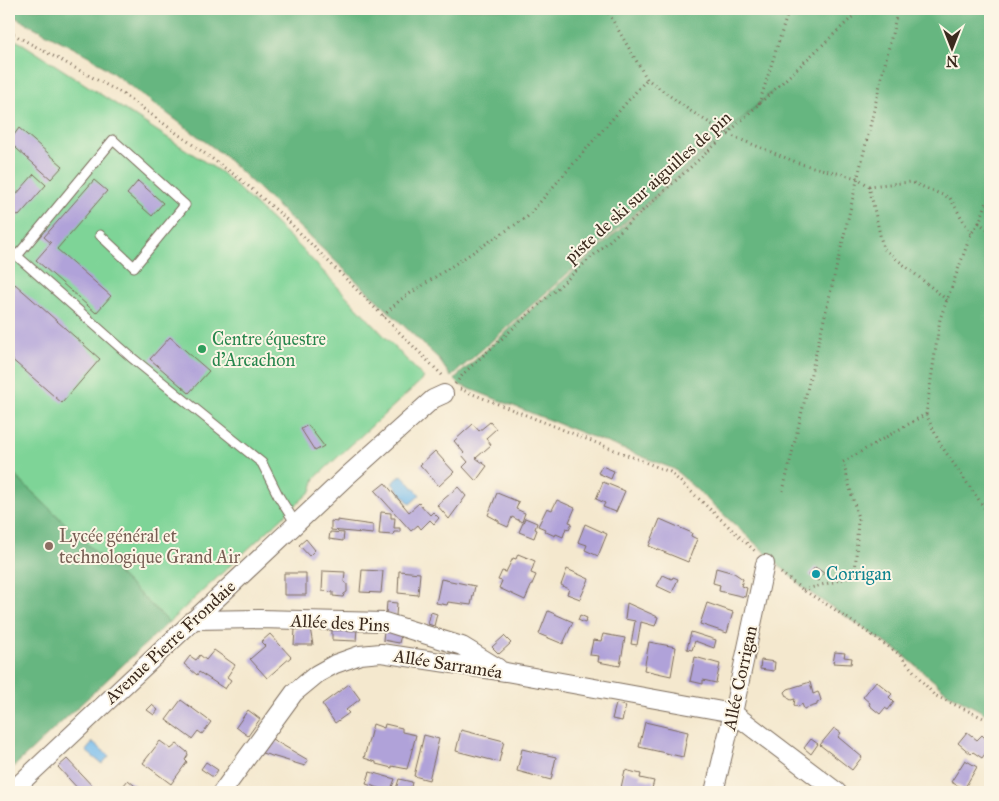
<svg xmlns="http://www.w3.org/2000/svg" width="999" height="801" font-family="'IM FELL Great Primer',serif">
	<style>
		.green { fill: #7ed497; stroke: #5c7f5a }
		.forest { fill: #66b680; stroke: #50704f }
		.water { fill: #76bced; stroke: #587386 }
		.building { fill: #b0a2d9 }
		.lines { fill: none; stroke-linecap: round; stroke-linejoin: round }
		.service-casing { stroke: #7c6c5c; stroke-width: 11 }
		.minor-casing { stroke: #7c6c5c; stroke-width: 20 }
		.path { stroke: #7c6c5c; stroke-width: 3; stroke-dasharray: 1 4; stroke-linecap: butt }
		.service { stroke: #fff; stroke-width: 9 }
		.minor { stroke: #fff; stroke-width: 18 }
		.leisure-dot { fill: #2e9e5b; stroke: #fcf5e5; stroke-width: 2 }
		.education-dot { fill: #8d6e63; stroke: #fcf5e5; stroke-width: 2 }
		.culture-dot { fill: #0f9aa8; stroke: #fcf5e5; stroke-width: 2 }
		.labels { text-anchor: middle; stroke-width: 4; stroke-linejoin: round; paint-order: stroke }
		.street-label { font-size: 18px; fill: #3b2a1e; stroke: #fcf5e5 }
		.leisure-label { font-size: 18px; fill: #27864d; stroke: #fcf5e5; text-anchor: start }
		.education-label { font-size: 18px; fill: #785e54; stroke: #fcf5e5; text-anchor: start }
		.culture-label { font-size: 18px; fill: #0d838f; stroke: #fcf5e5; text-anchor: start }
	</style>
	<rect width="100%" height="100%" fill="#fcf5e5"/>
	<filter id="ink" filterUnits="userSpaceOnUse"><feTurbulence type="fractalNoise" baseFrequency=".02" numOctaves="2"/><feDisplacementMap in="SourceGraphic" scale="10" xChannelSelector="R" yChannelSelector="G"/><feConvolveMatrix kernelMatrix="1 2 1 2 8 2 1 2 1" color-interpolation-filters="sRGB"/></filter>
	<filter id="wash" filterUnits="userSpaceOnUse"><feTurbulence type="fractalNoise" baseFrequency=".0096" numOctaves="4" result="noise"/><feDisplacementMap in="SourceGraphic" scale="20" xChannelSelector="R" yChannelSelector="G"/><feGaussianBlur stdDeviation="1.12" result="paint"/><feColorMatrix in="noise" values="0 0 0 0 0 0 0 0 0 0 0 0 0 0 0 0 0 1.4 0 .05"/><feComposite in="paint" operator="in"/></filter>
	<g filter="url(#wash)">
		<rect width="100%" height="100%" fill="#f4e8ce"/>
		<path class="green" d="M9,37L23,44L222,173L300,247L424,378L315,478L311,491L169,622L9,470Z"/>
		<path class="forest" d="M9,9H985L990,10V716L948,693L901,653L806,590L674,469L460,385L454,379L772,92L451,377L438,358L222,154L91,57L9,14Z
			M9,470L169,622L9,771Z"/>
		<path class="water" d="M402,475L420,495L410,504L392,483Z
			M93,742L109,756L102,764L86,751Z"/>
		<g id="blocks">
			<path class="building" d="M673,9H700L683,12Z
				M19,128L63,166L51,179L9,142Z
				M34,174L46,185L19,216L9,208V203Z
				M94,180L107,191L57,249L111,296L96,313L36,260L51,243L44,237Z
				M138,181L163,203L152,216L127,194Z
				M15,284L100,359L62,403L9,357V286L12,289Z
				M170,337L209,371L189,393L150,359Z
				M490,422L496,429L486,438L491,445L476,458L487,466L476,481L463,467L468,462L462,455L464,453L454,441L473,424L479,431Z
				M308,425L324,446L315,451L301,429Z
				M435,451L454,472L439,486L420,465Z
				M602,466L614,471L611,479L598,473Z
				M603,482L625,491L616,512L603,507L605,503L596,499Z
				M385,483L409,512L419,503L430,515L433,512L439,518L434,524L430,520L421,529L418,525L411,531L375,491Z
				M458,487L466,496L449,519L437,505Z
				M497,493L519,502L516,509L525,513L522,522L512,517L508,527L499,523V521L488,515Z
				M557,500L575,508L569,522L572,523L569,529L566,528L563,537L556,534L555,536L544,531L545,529L538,526L547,508L552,510Z
				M381,512L391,513V518H395L394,528H400V532H394L393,535L379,534Z
				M525,518L537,523L535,529L537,530L534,538L519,532Z
				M660,519L692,533L691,536L697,539L688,562L649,546Z
				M337,520L373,525V534L331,530V521L337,522Z
				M585,524L607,534L598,556L585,550L587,545L578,542Z
				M330,532L344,533L343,541L329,539Z
				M306,539L315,550L309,556L299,545Z
				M518,554L535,561L531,573L536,575L525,600L499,588L502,581L498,580L502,571L506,572L513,558L516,559Z
				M815,567L824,573L818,581L809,575Z
				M716,568L734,573L743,579L741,586L747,588L745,597L719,591L720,585L713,583Z
				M567,569L589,579L580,599L567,594L569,589L561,585Z
				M362,570L383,571L381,593L360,592Z
				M323,571L345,572L344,582L347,584V592L344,594L343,597L333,596V592L322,591Z
				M399,571L420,573L418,595L398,593Z
				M284,573H306V595H284Z
				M663,575L672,579L673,577L678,579L672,593L657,586Z
				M441,579L475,586L471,605L448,602L447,605L436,603Z
				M387,602L397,603L396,616L386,614Z
				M627,603L658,617L655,626L641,622L637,645L631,644L635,621L625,619Z
				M707,603L733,612L727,633L700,624Z
				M548,611L573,622L563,644L539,634Z
				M431,612L437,614L434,626L428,624Z
				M580,615L587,618L585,623L578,620Z
				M310,628L313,645H294L295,629Z
				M332,628L357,629L356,641L332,640Z
				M384,631L401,635L399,643L383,640Z
				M691,632L716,640L714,648L695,641L692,650L687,649Z
				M270,634L291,657L267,678L250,659L265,646L261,642Z
				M603,634L625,638L620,666L598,662L599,656L590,655L593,640L601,641Z
				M504,636L511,643L499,654L492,647Z
				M649,642L676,647L671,676L644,670Z
				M214,650L235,665L227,677L231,680L225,689L199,672L197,675L184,664L190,656L196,660L200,655L206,660Z
				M835,652L845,653L844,657L852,658L851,664L833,663Z
				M695,657L720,664L716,683L703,680V684L690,681Z
				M761,660L775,662L774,671L760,669Z
				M876,681L892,694L889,697L894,702L888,710L885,708L880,714L869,705L870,703L863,697Z
				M810,682L813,694L818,692L819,694L821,700L819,702L817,703V705L804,709L802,704L798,707L794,705L795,699L791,700L788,698L785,692L788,689Z
				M349,684L360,699L346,710L349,713L335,723L322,704Z
				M181,700L211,722L202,734L198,731L192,739L166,720Z
				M616,704L626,706L622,721L612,719Z
				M152,705L158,710L154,715L147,710Z
				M248,710L260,719L248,736L236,727Z
				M645,722L688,732L683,757L639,747Z
				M373,724L384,728L385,724L402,728V732L416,735L407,769L392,766V768L376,764V762L364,758Z
				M834,728L841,733L838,737L862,757L852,770L820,745Z
				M461,730L504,741L499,762L456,751Z
				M967,732L977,740L982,735L986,739L989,736L990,737V747L982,758L973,752L971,754L958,743Z
				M424,735L439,739L429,780L414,776Z
				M272,739L308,760L305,766L262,753Z
				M811,739L818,744L811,754L804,748Z
				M160,741L171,749L177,744L187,752L188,755L185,760L187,762L171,784L143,763Z
				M522,749L556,757L551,780L517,771Z
				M67,759L96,790L98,788L102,792H81L58,767Z
				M965,760L977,767L964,789L951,782Z
				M206,762L218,770L213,777L201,769Z
				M625,770L641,774L640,778L654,781L651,792H620Z
				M370,772L395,779L392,787L396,789L399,779L412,782L410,792H392L366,784Z
				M128,780L141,791L140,792H121L119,791Z"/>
		</g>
	</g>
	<g filter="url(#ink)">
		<use href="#blocks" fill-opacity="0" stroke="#7c6c5c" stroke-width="1"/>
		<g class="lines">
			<g class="service-casing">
				<path id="service" d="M9,249L131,357L262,463L279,497L296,524
					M17,256L113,140L185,205L134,267L100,235"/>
			</g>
			<g class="minor-casing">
				<path id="minor" d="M193,620L259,619L385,622L462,646L498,668
					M11,792L346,477L433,399L444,394
					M222,792L294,693L317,674L335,664L360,655L381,653L506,672L733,713L837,792
					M714,792L733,713L765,564"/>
			</g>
			<path class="path" d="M606,9L647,79L689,110L727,134L801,164L857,178L869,186L911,182L950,198L971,234
				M9,32L123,94L240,179L283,216L444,377
				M759,104L789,9
				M869,186L883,248L947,300
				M979,223L990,194
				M383,316L400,300L527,217L647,79
				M455,384L465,372L727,134L861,9
				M460,389L670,472L755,551
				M926,414L940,444L990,516
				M783,491L898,9
				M781,573L803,590L831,607L899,654L934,695L990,721
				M803,590L855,576L858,518L843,462L926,414L940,319L971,234L979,223L990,231"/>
			<use href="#service" class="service"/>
			<use href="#minor" class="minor"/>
		</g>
	</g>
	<circle class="leisure-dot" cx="202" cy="349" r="5"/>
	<circle class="education-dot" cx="49" cy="546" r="5"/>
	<circle class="culture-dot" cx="816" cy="574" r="5"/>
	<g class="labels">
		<g class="street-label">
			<text transform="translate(648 187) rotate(-42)" y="6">piste de ski sur aiguilles de pin</text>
			<text transform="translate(340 623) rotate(3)" y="6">Allée des Pins</text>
			<text transform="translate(170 642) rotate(-43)" y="6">Avenue Pierre Frondaie</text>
			<text transform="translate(448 664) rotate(9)" y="6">Allée Sarraméa</text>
			<text transform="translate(740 678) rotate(-78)" y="6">Allée Corrigan</text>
		</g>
		<g class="leisure-label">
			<text x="212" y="345">Centre équestre<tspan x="212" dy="21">d’Arcachon</tspan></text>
		</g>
		<g class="education-label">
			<text x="59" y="542">Lycée général et<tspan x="59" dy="21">technologique Grand Air</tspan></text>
		</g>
		<g class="culture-label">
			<text x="826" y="580">Corrigan</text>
		</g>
	</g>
	<rect width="999" height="801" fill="none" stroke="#fcf5e5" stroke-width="30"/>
	<g transform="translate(952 48) rotate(180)" stroke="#fcf5e5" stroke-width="4" paint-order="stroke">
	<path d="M0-4L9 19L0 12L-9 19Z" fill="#3b2a1e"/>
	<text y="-8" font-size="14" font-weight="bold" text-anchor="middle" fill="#3b2a1e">N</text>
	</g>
</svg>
